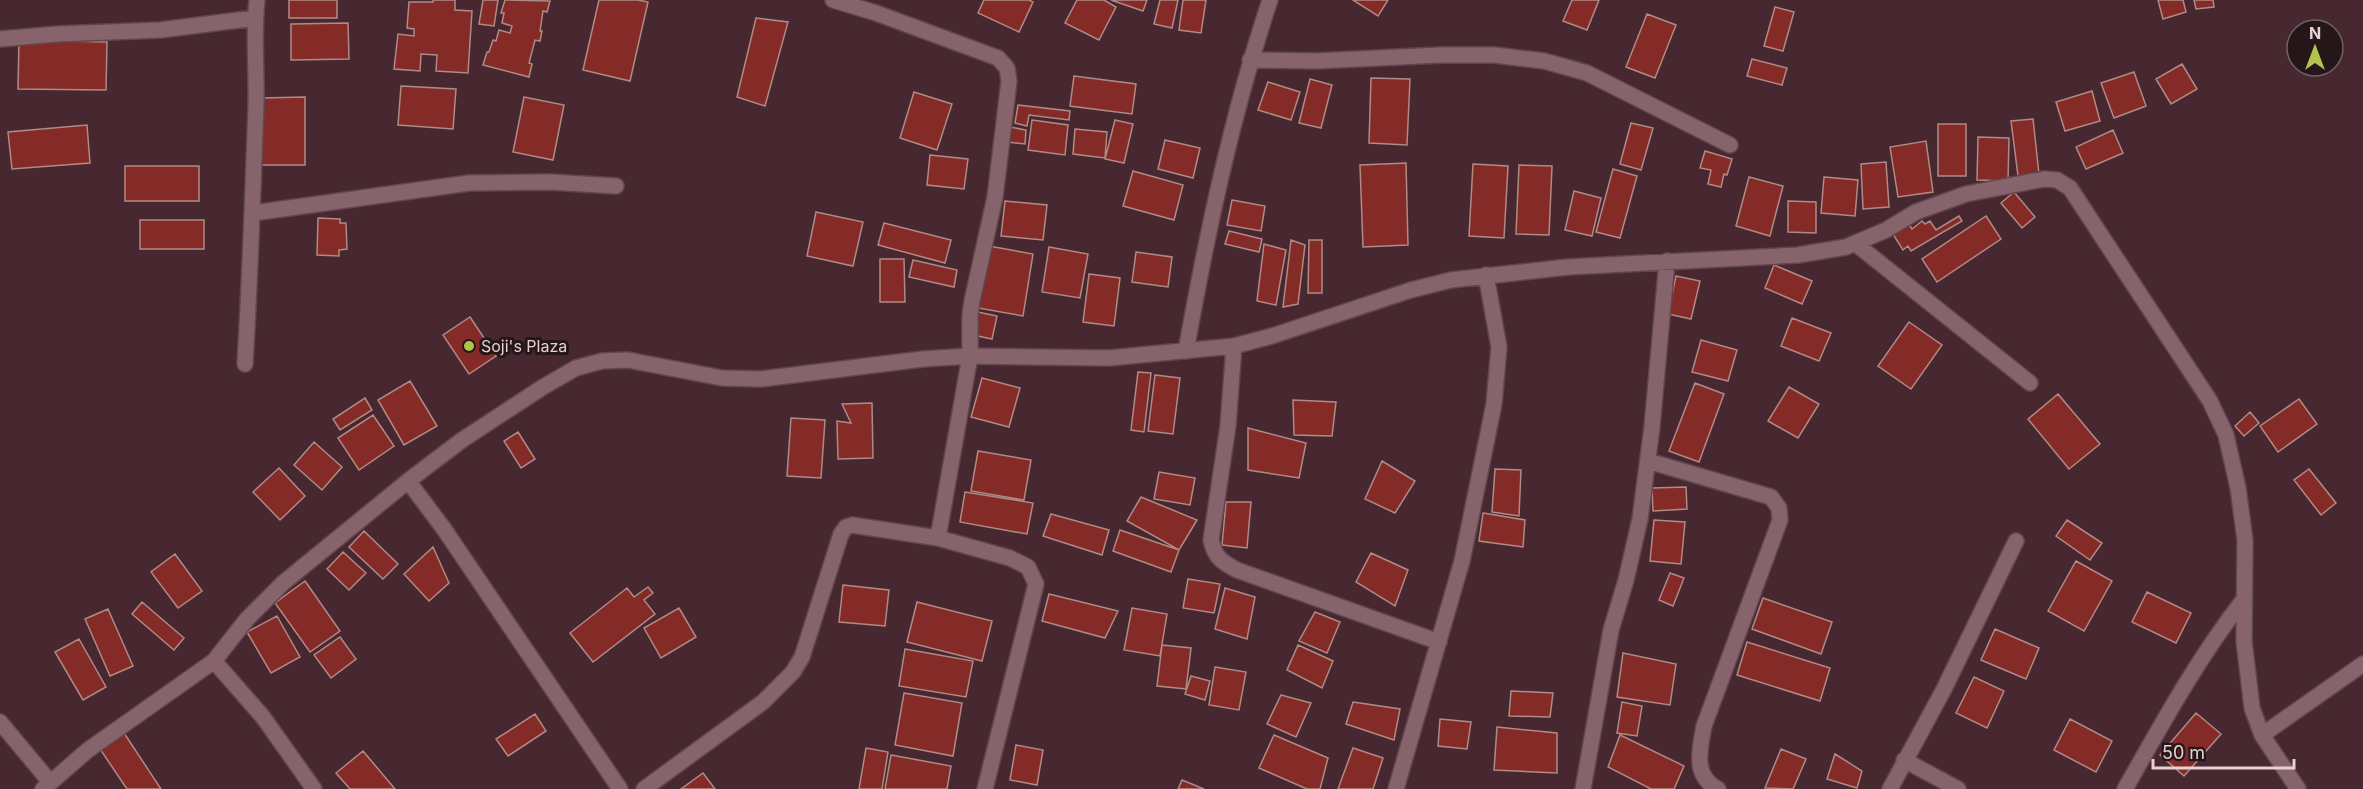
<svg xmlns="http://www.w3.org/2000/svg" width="2363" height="789" font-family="Inter,sans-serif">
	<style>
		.building { fill: #852b27; stroke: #b08a86; stroke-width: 1.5 }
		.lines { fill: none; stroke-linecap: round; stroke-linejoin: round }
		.minor-casing { stroke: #60464d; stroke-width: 18 }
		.minor { stroke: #87646c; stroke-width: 15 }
		.poi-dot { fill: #b2c34c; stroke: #241619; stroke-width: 2 }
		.labels { text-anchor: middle; stroke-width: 6; stroke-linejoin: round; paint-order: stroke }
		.poi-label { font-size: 16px; fill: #e5d0d4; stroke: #241619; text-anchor: start }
	</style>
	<rect width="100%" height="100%" fill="#472830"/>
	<path class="building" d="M289,0H337V18H289Z
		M433,0H455V10L472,11L468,73L436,71L437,55L421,54L420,71L394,69L398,34L414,36V29L407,28L409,2H433Z
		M483,0H498L494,26L479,24Z
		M505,0L550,1L547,12L543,11L540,31H542L540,41L535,40L529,63L532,64L529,77L483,65L487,52H489L493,40L496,41L499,30L510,33L512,26L502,23L504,13H501Z
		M599,0H638L648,2L630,81L583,70Z
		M984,0H1029L1033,2L1019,32L978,13Z
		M1077,0H1104L1116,7L1099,40L1065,23Z
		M1111,0H1147L1143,11Z
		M1160,0H1178L1172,28L1154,24Z
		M1183,0H1206L1201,33L1179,30Z
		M1353,0H1388L1378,16Z
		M1572,0H1599L1587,30L1563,21Z
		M2158,0H2183L2186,12L2163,19Z
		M2194,0H2213L2214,7L2196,9Z
		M1775,7L1794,12L1783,51L1764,46Z
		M1647,14L1676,25L1655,78L1626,67Z
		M756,18L788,22L765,106L737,97Z
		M348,23L349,59L291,60V24Z
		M19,40L107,42L106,90L18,89Z
		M1752,59L1787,68L1782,85L1747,76Z
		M2182,64L2197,89L2171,104L2156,79Z
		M2134,72L2146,106L2114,118L2101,83Z
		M1074,76L1136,84L1132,114L1070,106Z
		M1371,78L1410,79L1407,145L1369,143Z
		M1310,79L1332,85L1321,128L1299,123Z
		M1268,82L1300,92L1291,120L1258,110Z
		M401,86L456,89L453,129L398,125Z
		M2092,91L2100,121L2065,131L2056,102Z
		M914,92L952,104L937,150L900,138Z
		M305,97V165H261L260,98Z
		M524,97L564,105L553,160L513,152Z
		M1018,105L1070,111L1069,120L1029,115L1027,126L1015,123Z
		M2033,119L2039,174L2018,176L2011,121Z
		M1032,120L1068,125L1065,155L1028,150Z
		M1115,120L1133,124L1124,163L1105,159Z
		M1631,123L1653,128L1641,170L1620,164Z
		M1938,124H1966V176H1938Z
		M87,125L90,163L12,169L8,132Z
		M1010,127L1026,130L1025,144L1008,142Z
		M1075,129L1107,132L1105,158L1073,154Z
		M2113,130L2123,153L2086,169L2076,147Z
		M1978,137L2009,138L2008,181L1977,180Z
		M1165,140L1200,148L1193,178L1158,169Z
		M1926,141L1933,192L1898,197L1890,147Z
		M1705,151L1732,159L1727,175L1724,174L1721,187L1708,184L1711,170L1700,168Z
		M930,155L968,159L964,189L927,185Z
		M1886,162L1889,207L1863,209L1861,164Z
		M1406,163L1408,245L1363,247L1360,165Z
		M1473,164L1508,166L1504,238L1469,236Z
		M1519,165L1552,166L1549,235L1516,234Z
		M125,166H199V201H125Z
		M1613,169L1637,176L1620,238L1596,232Z
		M1133,171L1183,185L1174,220L1123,206Z
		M1749,177L1783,186L1770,236L1736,226Z
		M1824,177L1858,180L1855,216L1821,213Z
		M1574,191L1601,198L1592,236L1565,230Z
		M2014,192L2035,217L2022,228L2001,203Z
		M1232,200L1265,206L1261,231L1227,225Z
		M1005,201L1047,205L1043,240L1001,236Z
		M1788,201L1816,202V233L1788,232Z
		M816,212L863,222L853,266L807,256Z
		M1959,216L1962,221L1911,251L1908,246L1903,250L1891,231L1907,221L1912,229L1922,221L1925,224L1930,221L1936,230Z
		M1986,216L2001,239L1937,282L1922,259Z
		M318,218L340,219V223H346L347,249L339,250V256L317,255Z
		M140,220H204V249H140Z
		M884,223L951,240L945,263L878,245Z
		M1229,231L1262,239L1259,252L1225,244Z
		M1291,240L1305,245L1298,304L1283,307Z
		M1309,240H1322V293H1308Z
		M1264,244L1286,250L1276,305L1257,301Z
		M989,246L1033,254L1023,316L978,308Z
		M1049,247L1088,254L1080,298L1042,292Z
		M1136,252L1172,257L1168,287L1132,282Z
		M880,259H904L905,302H880Z
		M913,260L957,270L954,287L909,277Z
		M1774,265L1812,281L1802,304L1765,288Z
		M1089,274L1120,278L1114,326L1083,322Z
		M1676,276L1700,281L1691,319L1668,314Z
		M973,311L997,316L992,339L968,334Z
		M470,317L496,356L469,374L443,335Z
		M1792,318L1831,333L1819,361L1781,346Z
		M1909,322L1942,345L1911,389L1878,366Z
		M1701,340L1737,350L1728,381L1692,372Z
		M1138,372L1151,373L1144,432L1131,430Z
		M1155,375L1180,378L1173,434L1148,431Z
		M982,378L1020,388L1009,427L971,417Z
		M410,381L437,426L404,445L378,400Z
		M1695,383L1724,394L1699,462L1669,451Z
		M1789,387L1819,404L1798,438L1768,421Z
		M2058,394L2100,444L2069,469L2028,419Z
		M365,398L372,410L340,430L333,419Z
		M2299,399L2317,424L2278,452L2260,426Z
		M1293,400L1336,402L1332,436L1294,435Z
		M872,403L873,458L838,459L837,421L851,423L842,404Z
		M2250,412L2259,423L2244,436L2235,426Z
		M373,415L394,446L359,470L338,438Z
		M791,418L825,420L821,478L787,476Z
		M1248,428L1306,443L1299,478L1248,470Z
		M518,432L535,459L521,468L504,441Z
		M314,442L342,467L322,490L294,465Z
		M978,451L1031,460L1024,500L971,491Z
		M1382,461L1415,481L1395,513L1365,499Z
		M279,468L305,496L280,520L253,492Z
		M1495,469L1521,470L1519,516L1492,512Z
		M2309,469L2336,503L2321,515L2294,480Z
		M1159,472L1195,478L1190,505L1154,499Z
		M1686,487L1687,509L1653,511L1652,488Z
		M965,492L1033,503L1027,534L960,522Z
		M1141,497L1197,520L1179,550L1127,521Z
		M1226,502H1251L1247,548L1222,545Z
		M1483,513L1525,520L1523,547L1479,541Z
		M1051,514L1109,530L1102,555L1043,536Z
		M1654,520L1685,522L1681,564L1650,561Z
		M2067,520L2102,543L2090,560L2056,536Z
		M1120,530L1179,550L1171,572L1113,551Z
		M364,531L398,564L383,579L349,547Z
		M433,547L449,583L429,601L404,574Z
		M343,552L366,573L349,590L327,569Z
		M1371,553L1408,570L1395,606L1356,582Z
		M175,554L202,591L178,608L151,572Z
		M2076,561L2112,581L2084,631L2048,611Z
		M1670,573L1684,578L1673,606L1659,600Z
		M1188,579L1220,584L1214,613L1183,608Z
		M305,581L340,631L310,652L275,603Z
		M843,585L889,590L885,626L839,622Z
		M648,587L653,593L644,600L655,614L593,662L570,633L627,588L634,597Z
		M1225,588L1255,597L1247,639L1215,629Z
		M2147,592L2191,613L2176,643L2132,622Z
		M1049,594L1118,611L1105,638L1042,621Z
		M1763,598L1832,622L1821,654L1752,629Z
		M142,602L184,638L174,650L132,614Z
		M917,602L992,621L982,661L907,642Z
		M679,608L696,637L661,658L644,628Z
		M1132,608L1167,614L1160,656L1124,650Z
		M108,609L133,666L110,676L85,619Z
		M1315,612L1340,622L1327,653L1299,641Z
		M277,616L300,657L271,673L247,632Z
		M1995,629L2039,648L2026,679L1981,660Z
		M340,637L356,659L331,678L314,655Z
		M79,639L106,687L83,700L55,652Z
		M1747,642L1830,668L1820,701L1737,675Z
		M1162,645L1191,648L1186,689L1157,686Z
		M1298,645L1333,661L1322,688L1287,670Z
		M905,649L973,661L966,697L899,686Z
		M1623,653L1676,664L1670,705L1617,697Z
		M1215,667L1246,672L1239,710L1209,705Z
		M1191,676L1210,681L1205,700L1185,694Z
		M1974,677L2004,691L1987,728L1956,713Z
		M1511,691L1553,693L1550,717L1509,716Z
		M904,693L962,703L953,756L895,745Z
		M1281,695L1311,703L1296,737L1267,724Z
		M1353,702L1400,709L1394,740L1346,724Z
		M1622,702L1642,706L1637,736L1617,733Z
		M2196,713L2221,734L2184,776L2160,755Z
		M535,714L546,731L508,756L496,739Z
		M1440,719L1471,722L1467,749L1438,746Z
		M2070,719L2112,741L2096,772L2054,750Z
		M1497,727L1557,733V773L1494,770Z
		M124,733L161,789H127L100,749Z
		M1274,735L1328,758L1320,789H1307L1259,768Z
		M1620,735L1684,766L1674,789H1651L1608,767Z
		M1016,745L1043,750L1037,785L1010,780Z
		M866,748L888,752L882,789H859Z
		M1353,748L1383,758L1373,789H1338Z
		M1781,749L1806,759L1793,789L1765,788Z
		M363,751L395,789H350L336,773Z
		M1835,754L1862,771L1857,788L1827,779Z
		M891,755L951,766L947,789H885Z
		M703,773L715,789H681Z
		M1182,780L1204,789H1178Z"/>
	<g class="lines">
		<g class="minor-casing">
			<path id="minor" d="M833,0L876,13L998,58L1007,68L1009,81L995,197L972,301L970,316V356L938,538
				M0,39L58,34L160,30L255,18
				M1250,60L1316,61L1440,55H1494L1544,61L1587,73L1730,145
				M253,213L469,183L550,182L616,186
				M1856,244L2030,383
				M1234,346L1228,426L1211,540C1215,558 1222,562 1237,570L1439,642
				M1186,351C1207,233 1232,114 1270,0
				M245,364C250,278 253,192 256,106C257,71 253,35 257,0
				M1648,461L1771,497L1779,508L1780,520L1704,726C1700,749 1692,776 1718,789
				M408,481L444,529L620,789
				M214,661L263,717L314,789
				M0,722L50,782
				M2262,735L2363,664
				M1904,760L1958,789
				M43,789L88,750L214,661L247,619L283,583L408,481L462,440L543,387L576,368L602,361L628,360L722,378L761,379L923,359L970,356L1109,358L1234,346L1272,336L1411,290L1451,280L1568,267L1798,255L1846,247L1886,230L1916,212L1966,194L2044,179L2057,180L2070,188L2210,401L2226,435L2238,488L2245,540L2244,641L2252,708L2262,735L2298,789
				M644,789L763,702L793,672L802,657L841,534L846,527L852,525L938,538L1010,558L1028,567L1036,584L985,789
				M1396,789L1462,561L1494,404L1499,347L1486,275
				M1583,789L1611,630L1626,580L1640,519L1652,427L1667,261
				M1890,789L1944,689L2016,541
				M2125,789C2163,722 2196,661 2244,599"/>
		</g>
		<use href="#minor" class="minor"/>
	</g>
	<circle class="poi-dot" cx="469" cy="346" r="6"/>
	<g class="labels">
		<g class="poi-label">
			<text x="481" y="352">Soji's Plaza</text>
		</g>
	</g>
	<g transform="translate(2315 48)"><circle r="28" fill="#241619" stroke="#716064" stroke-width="1.5"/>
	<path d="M0-4.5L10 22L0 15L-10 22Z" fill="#b2c34c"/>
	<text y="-9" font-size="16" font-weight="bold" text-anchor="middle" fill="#e5d0d4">N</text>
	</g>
	<path d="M2153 759v9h141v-9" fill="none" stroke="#e5d0d4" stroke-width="3"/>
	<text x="2162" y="759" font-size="18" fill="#e5d0d4" stroke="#241619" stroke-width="4.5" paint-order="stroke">50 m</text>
</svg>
